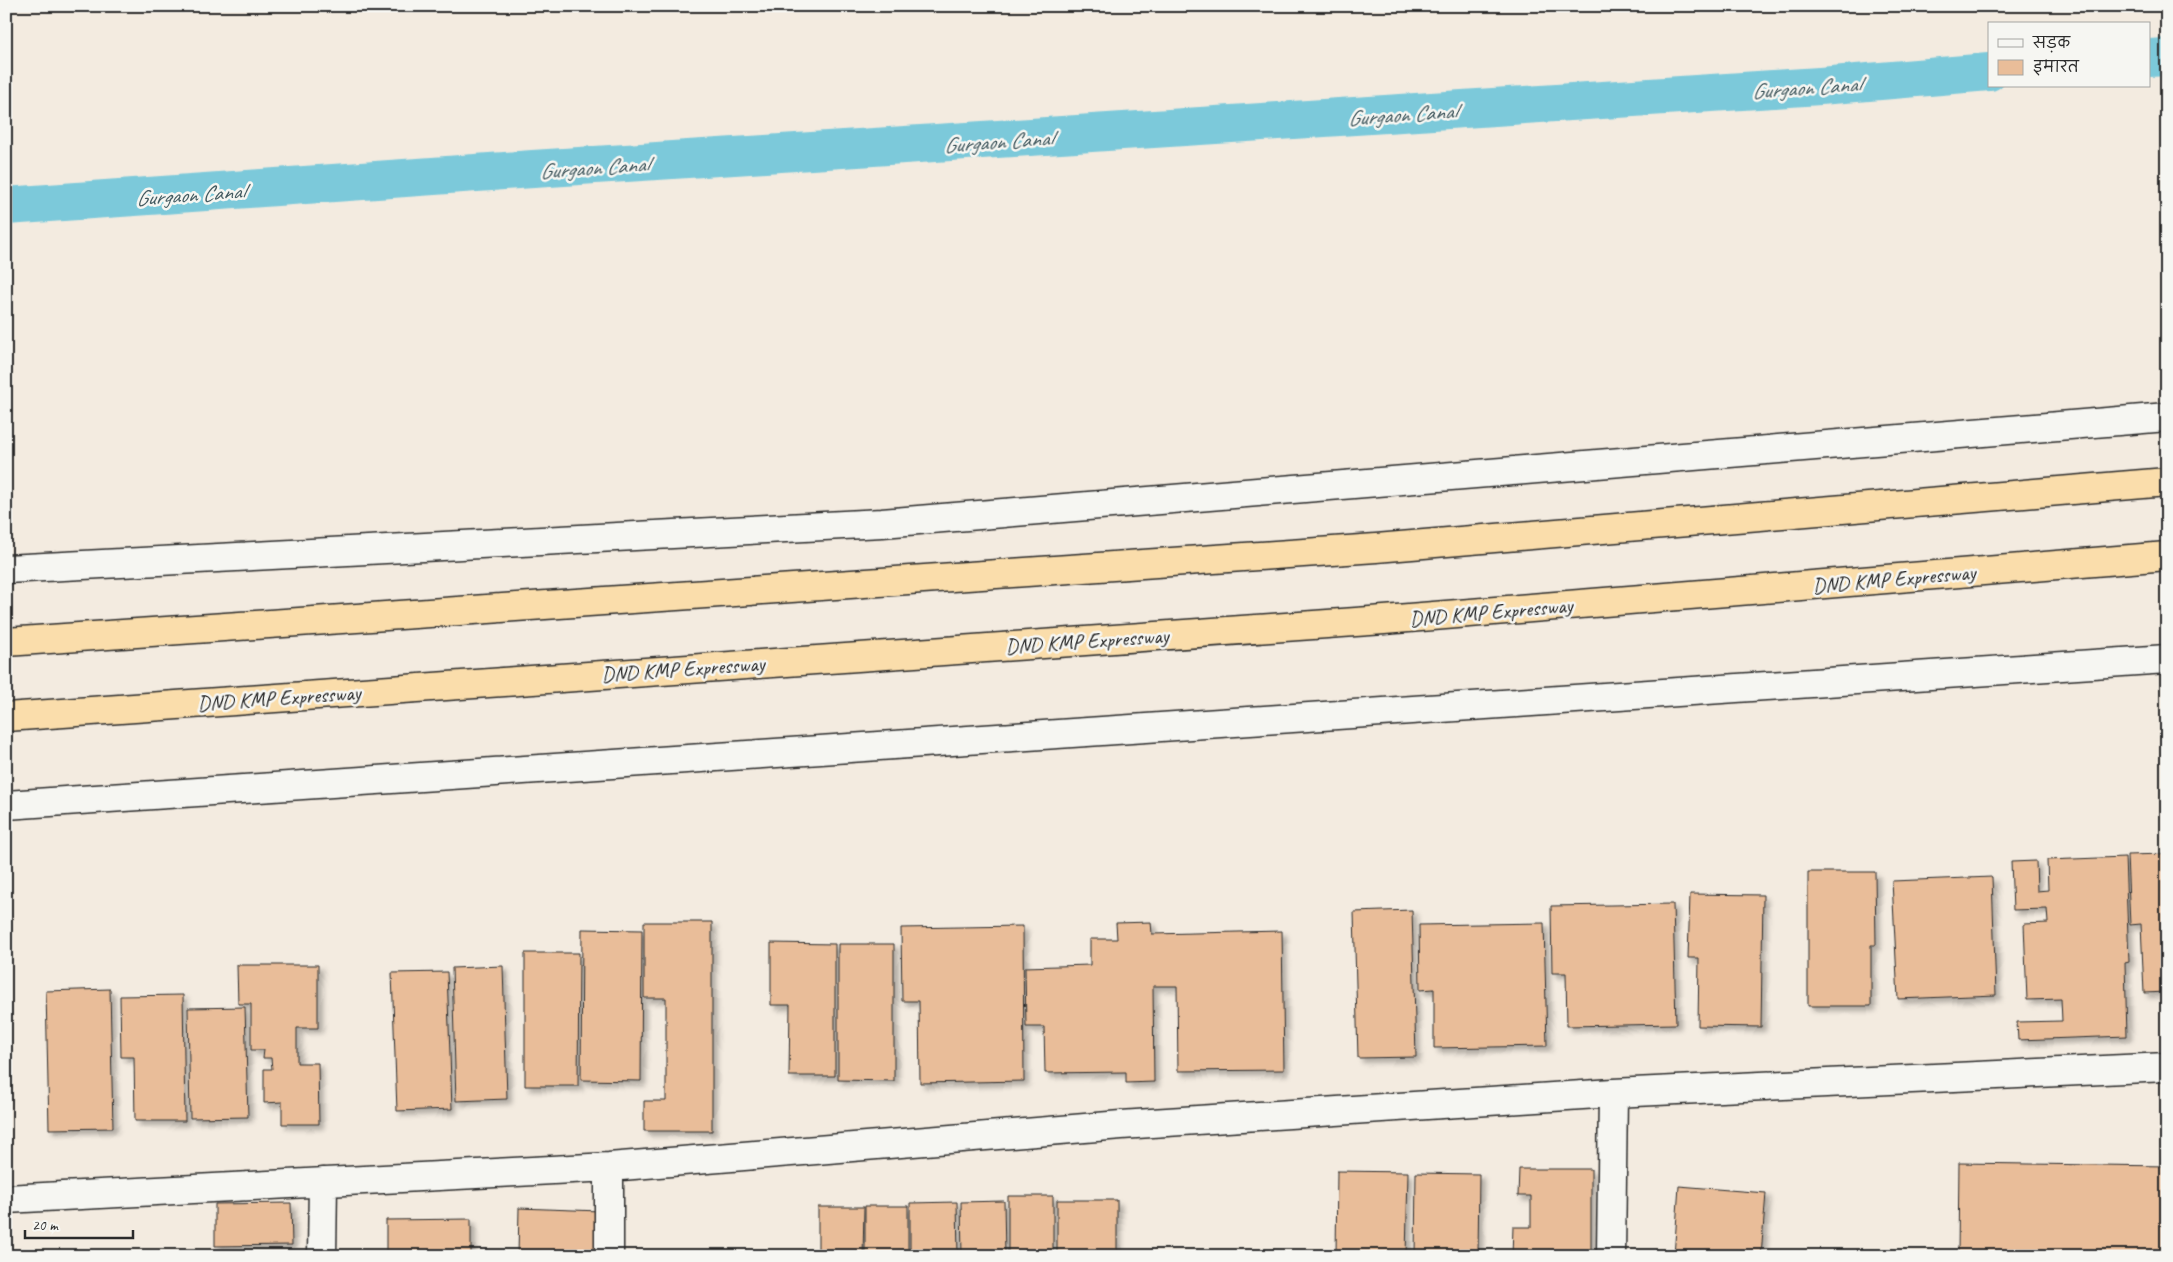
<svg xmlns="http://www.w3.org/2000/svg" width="2173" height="1262" font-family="Caveat,'Playpen Sans Deva',sans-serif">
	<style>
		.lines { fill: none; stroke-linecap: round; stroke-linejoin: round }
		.canal { stroke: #7cc9da; stroke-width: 38 }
		.building { fill: #e9bd99; stroke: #2b2b2b; filter: url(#shadow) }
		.minor-casing { stroke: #2b2b2b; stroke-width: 31 }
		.highway-casing { stroke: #2b2b2b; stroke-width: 31 }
		.minor { stroke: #f6f6f2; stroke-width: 28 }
		.highway { stroke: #faddab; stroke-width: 28 }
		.labels { text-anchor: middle; stroke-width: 5; stroke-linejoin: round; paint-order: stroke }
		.street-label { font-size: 21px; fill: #2b2b2b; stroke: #f6f6f2 }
		.water-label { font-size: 22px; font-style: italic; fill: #435a60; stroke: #f6f6f2 }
	</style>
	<defs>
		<filter id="shadow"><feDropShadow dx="4.5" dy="4.5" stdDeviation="2.5" flood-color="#0004"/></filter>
	</defs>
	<rect width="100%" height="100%" fill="#f3ebe0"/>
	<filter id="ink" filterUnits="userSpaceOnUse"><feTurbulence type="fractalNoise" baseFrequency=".02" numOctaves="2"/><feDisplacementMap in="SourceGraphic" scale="10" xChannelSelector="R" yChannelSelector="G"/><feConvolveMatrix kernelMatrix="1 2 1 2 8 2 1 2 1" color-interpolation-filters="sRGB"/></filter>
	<g filter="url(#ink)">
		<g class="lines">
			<path class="canal" d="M2149,58L2167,57
				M6,206L533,169L1820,86L1989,72"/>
		</g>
		<path class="building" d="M2167,854V992L2144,993L2141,924L2130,925L2127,855Z
			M2125,857L2129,962L2125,963L2127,1036L2018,1040L2017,1022L2062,1021L2061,999L2027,1000L2024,924L2048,923L2047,909L2013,910L2011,862L2036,861L2037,891L2048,890L2047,860Z
			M1808,872H1875L1876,945H1871V1006H1808Z
			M1992,877L1996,995L1898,999L1892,881Z
			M1690,894L1763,895L1761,1027L1698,1026L1699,958H1688Z
			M1673,904L1676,1024L1567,1026L1566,973H1552L1551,906Z
			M1412,910L1416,1057L1358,1058L1354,912Z
			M644,922H712V1131H644V1101H666V998H644Z
			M1151,922L1152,934L1282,931L1284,1070L1178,1071L1177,986H1153L1154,1082L1126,1083V1072L1045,1073L1044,1027H1026L1025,967L1090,965V939H1117L1116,923Z
			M1544,923L1547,1046L1434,1048V989L1420,990L1419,925Z
			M1023,926L1024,1081L920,1083L919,1001H902L901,928Z
			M582,929L642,930L641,1081L581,1080Z
			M771,943L835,944V1076H789L790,1005H771Z
			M838,944H894V1081L838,1080Z
			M525,953H579L578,1086H525Z
			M237,965H318V1028H297V1063H318L319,1124H282V1102L264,1103V1069H272L271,1058H263L264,1050H251V1004H238Z
			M503,966L507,1099L456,1101L452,968Z
			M447,972L452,1109L397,1111L392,973Z
			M110,989L113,1128L49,1129L46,991Z
			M183,995L185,1121H135L134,1057H121L120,996Z
			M245,1007L248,1117L190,1118L188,1008Z
			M1959,1163L2167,1166V1256L1958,1255Z
			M1519,1169H1591V1256H1512L1513,1227H1531V1196H1518Z
			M1337,1171L1408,1172L1406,1256H1336Z
			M1416,1173L1479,1174L1478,1256H1415Z
			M1679,1186L1766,1193L1761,1256H1674Z
			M1008,1196H1053V1256H1008Z
			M1057,1200H1117V1256H1057Z
			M1004,1201L1005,1256H962L961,1202Z
			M957,1202L958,1256H910V1203Z
			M291,1203L292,1245L215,1246V1204Z
			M865,1206H908V1256H865Z
			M818,1207H864L863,1256H818Z
			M519,1208L600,1211L599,1256H518Z
			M471,1219V1256H386V1220Z"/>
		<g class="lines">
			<g class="minor-casing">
				<path id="minor" d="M6,569L882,523L2167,417
					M6,805L2167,659
					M6,1199L609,1167L1121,1125L1613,1093L2167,1067
					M322,1256L323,1182
					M609,1256V1167
					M1611,1256L1613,1093"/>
			</g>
			<g class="highway-casing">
				<path id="highway" d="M6,642L1376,548L2167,482
					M6,717L1384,620L2167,556"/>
			</g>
			<use href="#minor" class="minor"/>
			<use href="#highway" class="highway"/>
		</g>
	</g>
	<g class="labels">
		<g class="street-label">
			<text transform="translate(1894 579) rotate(-5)" y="7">DND KMP Expressway</text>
			<text transform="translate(1491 612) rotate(-5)" y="7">DND KMP Expressway</text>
			<text transform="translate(1087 641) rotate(-4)" y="7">DND KMP Expressway</text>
			<text transform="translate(683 669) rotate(-4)" y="7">DND KMP Expressway</text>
			<text transform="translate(279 698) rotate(-4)" y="7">DND KMP Expressway</text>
		</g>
		<g class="water-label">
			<text transform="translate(1806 87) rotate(-4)" y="8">Gurgaon Canal</text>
			<text transform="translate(1402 114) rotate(-4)" y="8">Gurgaon Canal</text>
			<text transform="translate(998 141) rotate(-4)" y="8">Gurgaon Canal</text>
			<text transform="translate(594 167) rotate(-4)" y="8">Gurgaon Canal</text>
			<text transform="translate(190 194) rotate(-4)" y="8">Gurgaon Canal</text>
		</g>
	</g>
	<rect width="2173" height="1262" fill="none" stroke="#f6f6f2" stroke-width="25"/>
	<rect x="12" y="12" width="2148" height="1237" fill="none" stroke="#2b2b2b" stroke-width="2" filter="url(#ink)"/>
	<rect x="1988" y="22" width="162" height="65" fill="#f6f6f2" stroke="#a5a5a2"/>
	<rect x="1998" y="39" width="25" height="8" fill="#f6f6f2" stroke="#a5a5a2"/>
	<text x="2033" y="48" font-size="15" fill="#2b2b2b">सड़क</text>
	<rect x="1998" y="60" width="25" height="15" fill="#e9bd99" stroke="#a5a5a2"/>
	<text x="2033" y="72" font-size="15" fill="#2b2b2b">इमारत</text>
	<path d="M25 1230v8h108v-8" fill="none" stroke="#2b2b2b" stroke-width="2.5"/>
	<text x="32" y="1230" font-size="15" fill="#2b2b2b" stroke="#f6f6f2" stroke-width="4" paint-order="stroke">20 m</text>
</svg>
